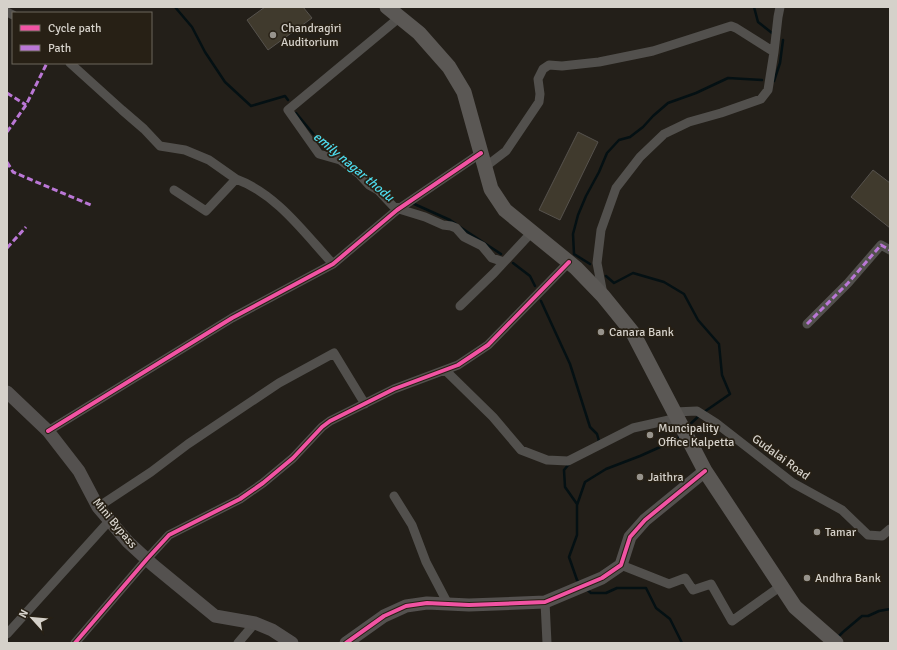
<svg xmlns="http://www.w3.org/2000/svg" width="897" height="650" font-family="Signika,sans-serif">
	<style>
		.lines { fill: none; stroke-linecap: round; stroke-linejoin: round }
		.stream { stroke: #041013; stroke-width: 2.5 }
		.building { fill: #403a2d; stroke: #56524d }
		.street { stroke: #52504d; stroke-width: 9 }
		.secondary { stroke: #54514f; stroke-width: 13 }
		.primary { stroke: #5b5855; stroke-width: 15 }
		.quiet { stroke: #ba77d6; stroke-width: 3; stroke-dasharray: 6 3; stroke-linecap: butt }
		.cycleway-casing { stroke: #272015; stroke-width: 6 }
		.cycleway { stroke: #f153a3; stroke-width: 4 }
		.poi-dot { fill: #97938c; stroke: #272015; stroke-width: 1.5 }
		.labels { text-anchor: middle; stroke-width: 3.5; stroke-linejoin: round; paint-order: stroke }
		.poi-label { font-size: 12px; fill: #d5d1ca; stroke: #272015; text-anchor: start }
		.street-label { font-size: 12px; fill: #d5d1ca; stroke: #272015 }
		.water-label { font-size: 13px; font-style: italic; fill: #4eddf0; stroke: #272015 }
	</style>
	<rect width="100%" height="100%" fill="#231f19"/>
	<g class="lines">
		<path class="stream" d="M175,7L192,27L205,52L225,82L251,106L285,96L288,100
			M754,7L758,22L772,33
			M774,81L780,63L783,40
			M296,113L320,142L340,156
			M365,174L378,185
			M412,203L450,220L456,224
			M460,227L501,254
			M513,263L530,276L535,286
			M590,264L574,254L573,234L578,215L586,196L599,172L607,153L619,140L630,137L643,127L653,116L668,103L696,93L728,78L762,80
			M606,276L614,283L633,273L664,282L684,294L698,320L719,344L722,375L730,394L704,412
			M541,301L570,364L590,427L597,434L599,441L598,442
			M687,427L700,415
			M569,464L564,470L565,487L577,504
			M580,583L577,580L569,557L577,535V505L585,482L606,469L640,456L678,439L680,435
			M586,589L591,593H606L617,588H646L656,608L670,619L682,643
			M838,637L843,632L862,616H868L879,611L890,609"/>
	</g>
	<path class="building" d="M265,7H303L312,18L268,50L247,20Z
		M578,132L598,142L560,220L539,210Z
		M873,170L890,183V228L851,197Z"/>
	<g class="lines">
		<path class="street" d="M7,12L13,15
			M400,17L288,110L319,154L340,160L359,174L369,185L378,190L393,206L400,208
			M70,63L122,110L144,129L160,146L185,150L209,160L236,179
			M485,167L506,151L539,102L540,94L538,79L543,69L549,65L562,66L599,62L653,51L731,26L736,28L774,52
			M174,190L206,211L236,179C277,194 305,234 333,264
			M399,209L425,217L443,225L451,226L456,228L464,237L482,246L492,258L504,262
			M603,294L597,263L601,230L616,188L640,157L664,134L689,122L721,113L761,99L768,90L774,52L778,17L780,7
			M460,306L494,273L532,232
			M807,324L848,283L881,245L890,250
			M445,370L493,417L521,450L547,460L568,461L633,428L678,418
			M675,412L697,411L716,423L793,483L842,510L868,535L882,536L890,529
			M48,431L232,318L333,264L397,210L481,153
			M394,496L412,525L426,562L448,604
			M98,507L151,472L188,444L279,383L334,353L365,404
			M621,565L669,584L685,578L693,590L711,584L732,621L781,586
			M545,602L547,643
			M7,634L110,520
			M75,643L147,559L169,535L240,499L263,483L293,458L322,427L330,421L394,389L458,365L488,345L569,262
			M238,643L255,623"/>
		<path class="secondary" d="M7,392L48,431L79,471L98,507L128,542L153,565L215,616L255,623L272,630L292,643
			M346,643L384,616L406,606L427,603L469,605L545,602L602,578L621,565L630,537L645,520L705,471"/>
		<path class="primary" d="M387,7L419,33L449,67L464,92L491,189L505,210L576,268L603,296L633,333L705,471L795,607L836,643"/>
		<path class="quiet" d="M7,93L26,105
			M7,132L26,105L47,63
			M7,162L13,172L93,206
			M7,248L26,227
			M807,324L848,283L881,245L890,250"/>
		<g class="cycleway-casing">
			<path id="cycleway" d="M48,431L232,318L333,264L397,210L481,153
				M75,643L147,559L169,535L240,499L263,483L293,458L322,427L330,421L394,389L458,365L488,345L569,262
				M346,643L384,616L406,606L427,603L469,605L545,602L602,578L621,565L630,537L645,520L705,471"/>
		</g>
		<use href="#cycleway" class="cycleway"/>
	</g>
	<g class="poi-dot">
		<circle cx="273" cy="35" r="4"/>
		<circle cx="601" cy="332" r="4"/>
		<circle cx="650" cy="435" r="4"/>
		<circle cx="640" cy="477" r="4"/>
		<circle cx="817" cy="532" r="4"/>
		<circle cx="807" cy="578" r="4"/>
	</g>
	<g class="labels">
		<g class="poi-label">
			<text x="281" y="32">Chandragiri<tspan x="281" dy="14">Auditorium</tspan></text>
			<text x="609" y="336">Canara Bank</text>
			<text x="658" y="432">Muncipality<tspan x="658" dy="14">Office Kalpetta</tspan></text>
			<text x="648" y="481">Jaithra</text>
			<text x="825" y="536">Tamar</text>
			<text x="815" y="582">Andhra Bank</text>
		</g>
		<g class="street-label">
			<text transform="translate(781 457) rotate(36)" y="4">Gudalai Road</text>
			<text transform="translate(115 523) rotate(50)" y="4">Mini Bypass</text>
		</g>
		<g class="water-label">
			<text transform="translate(354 166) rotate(40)" y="5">emily nagar thodu</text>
		</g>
	</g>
	<rect width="897" height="650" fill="none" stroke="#d5d1ca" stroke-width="16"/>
	<rect x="12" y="12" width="140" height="52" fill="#272015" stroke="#6d675d"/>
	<rect x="20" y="25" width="20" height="6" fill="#f153a3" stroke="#6d675d"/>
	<text x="48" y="32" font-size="12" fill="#d5d1ca">Cycle path</text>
	<rect x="20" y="45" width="20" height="6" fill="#ba77d6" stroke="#6d675d"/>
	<text x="48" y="52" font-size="12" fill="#d5d1ca">Path</text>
	<g transform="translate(32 618) rotate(297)" stroke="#272015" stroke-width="3" paint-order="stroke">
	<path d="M0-3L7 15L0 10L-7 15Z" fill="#d5d1ca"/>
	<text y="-6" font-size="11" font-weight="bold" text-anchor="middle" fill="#d5d1ca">N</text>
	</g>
</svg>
